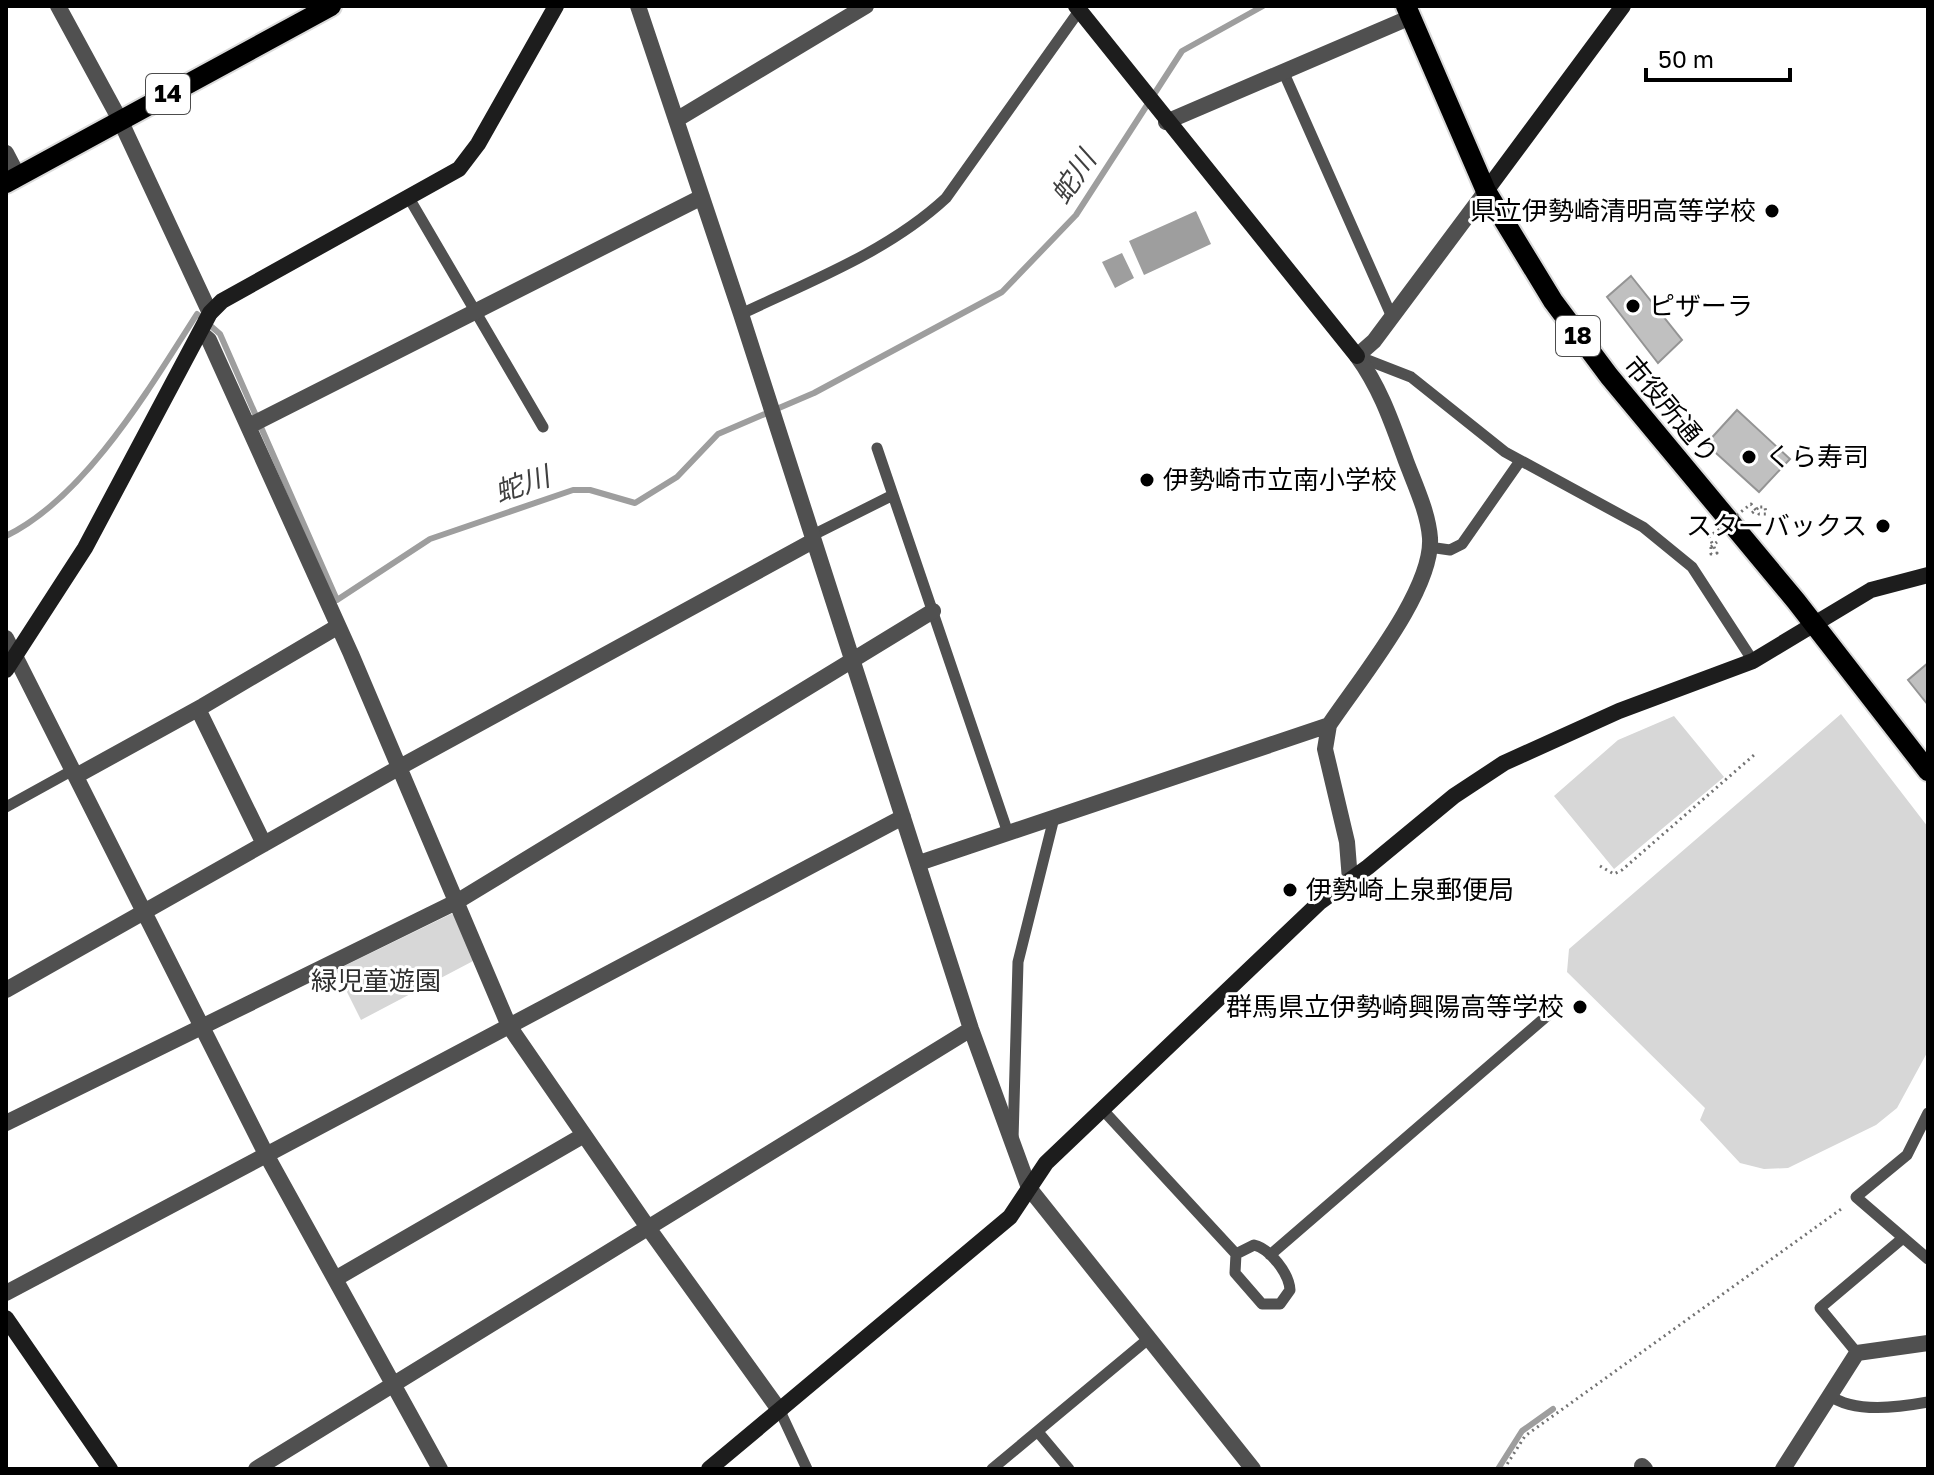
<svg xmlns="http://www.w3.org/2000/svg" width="1934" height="1475" font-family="'Golos Text','Noto Sans JP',sans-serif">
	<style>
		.green { fill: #d7d7d7 }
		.water { fill: #9e9e9e }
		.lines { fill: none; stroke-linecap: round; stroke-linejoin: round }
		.stream { stroke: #9e9e9e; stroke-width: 6 }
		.building { fill: #c0c0c0; stroke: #949494; stroke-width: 2 }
		.primary-casing { stroke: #dbdbdb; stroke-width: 24 }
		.path { stroke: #727272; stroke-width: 3; stroke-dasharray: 2 4; stroke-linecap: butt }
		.lane { stroke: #505050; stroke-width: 11 }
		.street { stroke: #505050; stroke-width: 16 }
		.secondary { stroke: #1d1d1d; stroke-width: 16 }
		.primary { stroke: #000; stroke-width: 20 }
		.path-bridge { stroke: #727272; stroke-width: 3; stroke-dasharray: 2 4; stroke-linecap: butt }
		.poi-dot { fill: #000; stroke: #fff; stroke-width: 3 }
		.labels { text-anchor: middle; stroke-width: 6; stroke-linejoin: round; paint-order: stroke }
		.shield { fill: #fff; stroke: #4c4c4c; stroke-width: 2 }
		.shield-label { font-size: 24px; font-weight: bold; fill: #000 }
		.poi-label { font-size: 26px; fill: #000; stroke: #fff; text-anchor: start }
		.street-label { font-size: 26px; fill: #000; stroke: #fff }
		.park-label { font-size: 26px; fill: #2e2e2e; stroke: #fff }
		.water-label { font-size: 28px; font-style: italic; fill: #3f3f3f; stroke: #fff }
	</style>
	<rect width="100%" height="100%" fill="#fff"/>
	<path class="green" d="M1841,714L1928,827V1051L1897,1108L1876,1125L1788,1168L1764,1169L1740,1163L1700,1120L1705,1108L1567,972L1569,949Z
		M1674,716L1724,777L1614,869L1554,796L1618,740Z
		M451,914L455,915L475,960L361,1020L336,970Z"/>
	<path class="water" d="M1196,211L1211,244L1144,275L1129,241Z
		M1122,253L1134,278L1115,288L1102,262Z"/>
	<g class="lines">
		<path class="stream" d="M6,536C86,497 150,387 197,314L220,334L337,600L430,539L573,490H590L635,503L677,477L718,434L814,393L1002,292L1076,215L1182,51L1263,6
			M1498,1469L1522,1431L1553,1409"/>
	</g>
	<path class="building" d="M1631,276L1682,340L1658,363L1607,297Z
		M1737,410L1790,459L1759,492L1706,444Z
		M1928,663V705L1908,680Z"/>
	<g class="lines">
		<g class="primary-casing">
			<path id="primary" d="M1406,6L1486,191L1553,301L1609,376L1796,601L1928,771
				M6,183L331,6"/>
		</g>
		<path class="path" d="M1752,513L1759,507
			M1711,547L1717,542
			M1600,866L1614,874L1622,870L1754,755
			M1504,1469L1525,1436L1844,1207"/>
		<path class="lane" d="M1283,71L1392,317
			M409,198L543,427
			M741,314C811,281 889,251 946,198L1079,11
			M1357,356L1411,377L1505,452L1643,527L1692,567L1753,661
			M877,448L1008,833
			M811,536L893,495
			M1429,547L1450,550L1462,544L1520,461
			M6,807L73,770
			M1102,1109L1236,1254
			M1928,1113L1907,1155L1856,1197L1928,1259
			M1013,1140L1018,962L1054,818
			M1254,1245C1270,1249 1289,1273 1290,1290L1280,1304H1262L1235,1273L1236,1254Z
			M1270,1255L1548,1015
			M1857,1353L1820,1308L1903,1238
			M1829,1395C1854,1414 1900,1407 1928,1402
			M780,1411L807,1469
			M1038,1432L1069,1469
			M992,1469L1147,1340"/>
		<path class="street" d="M58,6L120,120L210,313
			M638,6L741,314L971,1029L1029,1188L1253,1469
			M676,120L866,6
			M1166,122L1411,17
			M6,153L18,176
			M201,333L209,340L351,654L509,1026L649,1229L780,1411
			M249,426L702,197
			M6,638L267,1156L440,1469
			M198,709L264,844
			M76,776L203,706L337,627
			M919,863L1329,725
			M1350,880L1347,842L1325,749L1329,725C1359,680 1433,591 1430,538C1428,512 1415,485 1406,461C1392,423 1381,389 1357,356L1374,341L1486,191
			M6,990L400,767L813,541
			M6,1123L458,901L933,611
			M335,1279L584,1135
			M6,1293L903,817
			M1642,1466L1645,1469
			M256,1469L971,1029
			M1783,1469L1857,1353L1928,1343"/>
		<path class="secondary" d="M1076,6L1357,356
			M1486,191L1623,6
			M6,670L85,548L210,313L222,301L459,169L478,144L556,6
			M6,1318L110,1469
			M709,1469L1010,1217L1046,1163L1320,902L1368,867L1454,796L1504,763L1619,711L1753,661L1871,590L1928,575"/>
		<use href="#primary" class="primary"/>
		<path class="path-bridge" d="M1711,547V554L1717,553L1709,537L1751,504L1759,514H1766L1765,507H1759"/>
	</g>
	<g class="poi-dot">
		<circle cx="1772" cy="211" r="8"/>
		<circle cx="1633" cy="306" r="8"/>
		<circle cx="1749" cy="457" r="8"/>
		<circle cx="1147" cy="480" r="8"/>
		<circle cx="1883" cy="526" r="8"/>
		<circle cx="1290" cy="890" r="8"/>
		<circle cx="1580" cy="1007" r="8"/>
	</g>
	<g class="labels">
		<g class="shield">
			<rect x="146" y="74" width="44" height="40" rx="6"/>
			<rect x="1556" y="316" width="44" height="40" rx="6"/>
		</g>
		<g class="shield-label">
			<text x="168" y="102">14</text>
			<text x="1578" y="344">18</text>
		</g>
		<g class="poi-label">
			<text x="1756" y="220" text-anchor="end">県立伊勢崎清明高等学校</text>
			<text x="1649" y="315">ピザーラ</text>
			<text x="1765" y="466">くら寿司</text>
			<text x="1163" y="489">伊勢崎市立南小学校</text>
			<text x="1867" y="535" text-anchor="end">スターバックス</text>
			<text x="1306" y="899">伊勢崎上泉郵便局</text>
			<text x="1564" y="1016" text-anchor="end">群馬県立伊勢崎興陽高等学校</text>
		</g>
		<g class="street-label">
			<text transform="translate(1671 410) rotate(50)" y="9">市役所通り</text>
		</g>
		<g class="park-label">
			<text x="376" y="990">緑児童遊園</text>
		</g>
		<g class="water-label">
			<text transform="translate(1073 177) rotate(-56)" y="10">蛇川</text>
			<text transform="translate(522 484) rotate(-19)" y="10">蛇川</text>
		</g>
	</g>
	<rect width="1934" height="1475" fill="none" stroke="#000000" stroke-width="16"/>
	<path d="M1646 68v12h144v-12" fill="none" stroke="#000000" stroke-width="4"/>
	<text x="1658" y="68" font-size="24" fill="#000000" stroke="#ffffff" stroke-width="6" paint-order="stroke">50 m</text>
</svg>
